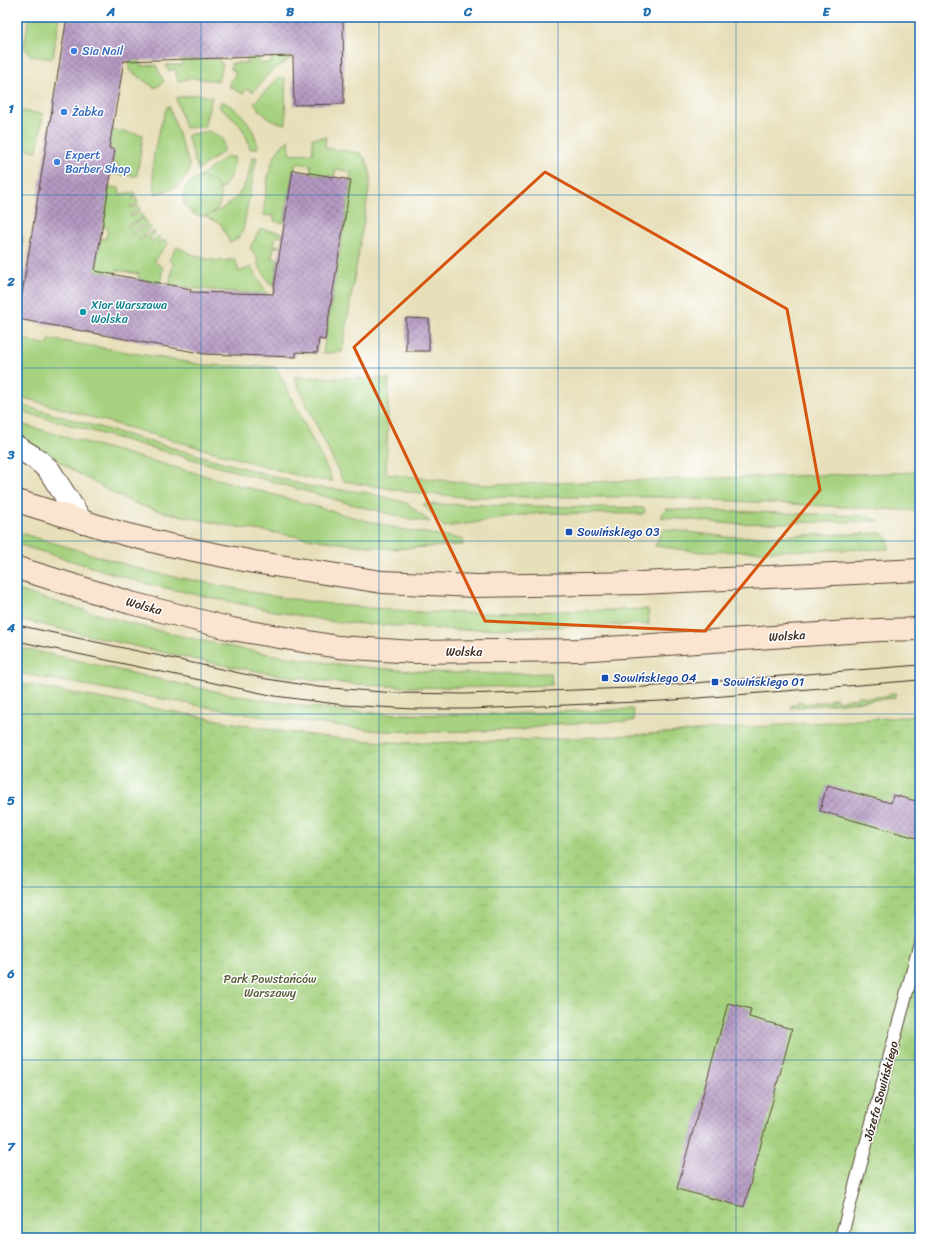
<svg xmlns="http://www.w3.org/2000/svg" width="937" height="1255" font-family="Sriracha,sans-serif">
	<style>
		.grass { fill: #a6d27f; stroke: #707e4e }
		.park { fill: url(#park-crowns); stroke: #707e4e }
		.building { fill: url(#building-cross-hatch) }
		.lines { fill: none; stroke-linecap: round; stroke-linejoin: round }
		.service-casing { stroke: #554535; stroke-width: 14 }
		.minor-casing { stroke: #554535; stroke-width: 24 }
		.secondary-casing { stroke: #554535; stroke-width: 24 }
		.service { stroke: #fff; stroke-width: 12 }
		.minor { stroke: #fff; stroke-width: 22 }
		.secondary { stroke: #fce5d0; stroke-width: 22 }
		.tram { stroke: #3b2a1e; stroke-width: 1 }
		.marked { fill: none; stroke: #d7540e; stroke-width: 3; stroke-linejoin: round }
		.grid { fill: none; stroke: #1f6fb2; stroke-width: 1; stroke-opacity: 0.55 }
		.shop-dot { fill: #3f7fe0; stroke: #fff; stroke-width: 1.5 }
		.culture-dot { fill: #0f9aa8; stroke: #fff; stroke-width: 1.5 }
		.transit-dot { fill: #1a4fb4; stroke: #fff; stroke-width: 1.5 }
		.labels { text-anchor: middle; stroke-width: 3; stroke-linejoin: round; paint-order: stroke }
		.shop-label { font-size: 12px; fill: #366cbe; stroke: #fff; text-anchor: start }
		.culture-label { font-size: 12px; fill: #0d838f; stroke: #fff; text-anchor: start }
		.transit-label { font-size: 12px; fill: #164399; stroke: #fff; text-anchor: start }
		.street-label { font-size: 12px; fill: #3b2a1e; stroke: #fff }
		.park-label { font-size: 12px; fill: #5b5c3b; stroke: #fff }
		.neatline { fill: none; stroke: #1f6fb2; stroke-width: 1.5 }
		.grid-label { font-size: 13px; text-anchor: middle; font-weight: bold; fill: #1f6fb2 }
	</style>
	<defs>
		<pattern id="park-crowns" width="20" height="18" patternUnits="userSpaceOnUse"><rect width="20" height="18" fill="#a6d27f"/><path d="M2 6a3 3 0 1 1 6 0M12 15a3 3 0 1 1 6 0" fill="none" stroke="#90b46d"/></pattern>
		<pattern id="building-cross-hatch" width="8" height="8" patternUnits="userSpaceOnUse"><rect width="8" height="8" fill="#b499c2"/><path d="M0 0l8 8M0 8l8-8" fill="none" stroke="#947d9d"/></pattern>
	</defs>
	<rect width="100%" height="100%" fill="#fff"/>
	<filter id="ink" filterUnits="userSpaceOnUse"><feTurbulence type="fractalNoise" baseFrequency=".025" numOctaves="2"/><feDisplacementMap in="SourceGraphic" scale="8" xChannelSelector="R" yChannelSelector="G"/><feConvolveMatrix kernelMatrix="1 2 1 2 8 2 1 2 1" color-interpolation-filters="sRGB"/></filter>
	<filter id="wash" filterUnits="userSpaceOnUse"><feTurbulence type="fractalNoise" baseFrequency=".012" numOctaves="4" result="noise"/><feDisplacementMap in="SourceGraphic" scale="16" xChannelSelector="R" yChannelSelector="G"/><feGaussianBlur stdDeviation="0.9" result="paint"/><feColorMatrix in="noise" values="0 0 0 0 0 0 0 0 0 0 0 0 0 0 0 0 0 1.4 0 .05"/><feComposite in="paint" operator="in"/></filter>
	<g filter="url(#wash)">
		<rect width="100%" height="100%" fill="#e7dfb9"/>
		<path class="grass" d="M29,17H59L53,57L51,59L31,56L24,47Z
			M271,56L293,57L271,71L253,92L247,88L243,94L229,86L236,72L231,69V63H247V58L259,57V63H271Z
			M182,59H220L221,64H223L218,81L192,78L178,81L175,69L169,71L166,65H182Z
			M129,60H140L141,66L156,65L164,82L155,88L129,70Z
			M278,78H285L286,124C270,122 263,115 254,103Z
			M197,94L212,97L204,127L185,128L176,98Z
			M222,101C242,112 254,125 258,148L250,149C246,129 236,118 219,107Z
			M169,106L190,167C185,186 173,189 156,194C148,163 157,136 167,107Z
			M22,111L43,114L37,151L17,147V114Z
			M112,130L143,135L137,176L111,174V172L117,173L118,164L112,163L109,148Z
			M210,131L223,139L224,151L198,170L187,135Z
			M326,137L325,148L361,153L368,164L371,177L342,352L323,353L351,180H350L351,172L336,169L334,177L310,173L311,165L296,163L294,170H293L284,223L274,221V216L263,215C267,191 266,154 289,140L290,154L313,153L312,138Z
			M226,157H234C235,169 230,179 223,188L220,190C216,183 206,178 198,178Z
			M252,157H257L243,230L237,239L230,243L221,224L205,216C236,206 248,188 252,157Z
			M109,187L119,188L120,194L135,192L136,196L132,198L137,199L138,203L130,206L131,208L138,205L140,210L130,215L131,217L141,212L143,217L127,226L128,228L144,218L147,223L131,233L132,235L148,225L151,228L139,238L140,240L153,231L155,234L149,239L151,241L159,236L161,238L158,243L160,244L163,240L168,243L154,261L163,268L160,283L138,279L139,274L117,270L116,275L95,271L101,238L106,239L108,228L102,227Z
			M260,229L283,233L282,237L276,236L274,245L280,246V247H274L272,258L278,259L274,285L270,284L257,263L259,261L250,248Z
			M17,237L23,238L17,275Z
			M177,247C198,257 211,264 235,259L239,272L251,267L268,295L169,286L173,263L169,260Z
			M17,334L19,338L48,345L50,339L204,365L276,367L333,481L310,479L17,396Z
			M294,377L389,379L386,474L487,485L920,472V511L659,497H464L409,492L343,481Z
			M17,404L311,487L364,492L407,503L430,522L409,519L351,504L17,410Z
			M17,423L360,519L405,530L463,539V545L392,549L332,542L225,525L159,511L134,503L113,493L74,471L17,435Z
			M423,504L644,508L645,511L643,514L541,513L444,527Z
			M666,509L867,516L879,521L732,524L661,517Z
			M663,529L728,537L882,533L888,539L889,549L702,552L655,546Z
			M17,532L151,572L278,597L337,605L419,612L482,613L648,609L649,624L458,630L335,622L279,612L147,584L17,544Z
			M17,590C76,608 134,626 194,639C311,666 431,677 551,673L552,685C470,688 388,690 307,679C209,666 113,640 17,619Z
			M17,647C125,670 238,702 349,711C443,719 539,712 633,709L634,721L555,724L521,730L429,732L381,731L263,717L17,673Z
			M896,693L894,698L791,708V705L798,704L797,702H803V704L831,701V699L837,698V701L858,698V696H864L865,698L890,696V694Z"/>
		<path class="park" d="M183 197a19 19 0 1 1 38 0a19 19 0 1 1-38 0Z
			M17,683L261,728C317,737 373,743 429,743C470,742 511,740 552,739C675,734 797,723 920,716V1238H17Z"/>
		<g id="blocks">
			<path class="building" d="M67,17H343L344,104L294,105L293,56L124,61L109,148L115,150L95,271L191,289L190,292L273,294L293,170L351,180L325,340L319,339L317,353L296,352V357L205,354L18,319Z
				M406,318L429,319V351H406Z
				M827,785L891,803L893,795L920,802V839L820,811Z
				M728,1003L751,1009L749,1017L792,1029L744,1207L677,1189Z"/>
		</g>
	</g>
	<g filter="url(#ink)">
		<use href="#blocks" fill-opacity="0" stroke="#554535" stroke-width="1"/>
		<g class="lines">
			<g class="service-casing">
				<path id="service" d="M841,1238L920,943"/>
			</g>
			<g class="minor-casing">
				<path id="minor" d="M17,447L38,460L49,470L82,522"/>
			</g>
			<g class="secondary-casing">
				<path id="secondary" d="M17,501L124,534L169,545L254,562L382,582L476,586L640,583L920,570
					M17,568L131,603L232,629L338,647L414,652L577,650L879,630L920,629"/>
			</g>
			<use href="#service" class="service"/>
			<use href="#minor" class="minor"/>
			<use href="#secondary" class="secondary"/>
			<path class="tram" d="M17,625L267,679L318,687L396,693L465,694L631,688L920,665
				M17,641L275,696L344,705L413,709H469L662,701L920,680"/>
		</g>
	</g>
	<path class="marked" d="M545,172L787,309L820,490L705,631L485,621L354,347Z"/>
	<path class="grid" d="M201,17V1238M379,17V1238M558,17V1238M736,17V1238M17,195H920M17,368H920M17,541H920M17,714H920M17,887H920M17,1060H920"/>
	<g class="shop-dot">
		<circle cx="74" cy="51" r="4"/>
		<circle cx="64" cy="112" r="4"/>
		<circle cx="57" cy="162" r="4"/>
	</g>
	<circle class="culture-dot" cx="83" cy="312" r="4"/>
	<g class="transit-dot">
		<rect x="565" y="528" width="8" height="8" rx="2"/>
		<rect x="601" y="674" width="8" height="8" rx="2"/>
		<rect x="711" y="678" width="8" height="8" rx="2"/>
	</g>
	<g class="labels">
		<g class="shop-label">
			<text x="82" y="55">Sia Nail</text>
			<text x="72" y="116">Żabka</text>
			<text x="65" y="159">Expert<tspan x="65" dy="14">Barber Shop</tspan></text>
		</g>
		<g class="culture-label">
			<text x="91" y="309">Xior Warszawa<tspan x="91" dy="14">Wolska</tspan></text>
		</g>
		<g class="transit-label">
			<text x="577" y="536">Sowińskiego 03</text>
			<text x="613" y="682">Sowińskiego 04</text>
			<text x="723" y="686">Sowińskiego 01</text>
		</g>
		<g class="street-label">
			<text transform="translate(144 606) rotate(15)" y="4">Wolska</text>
			<text transform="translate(787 636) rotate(-4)" y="4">Wolska</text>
			<text x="464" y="656">Wolska</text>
			<text transform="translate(881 1091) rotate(-75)" y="4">Józefa Sowińskiego</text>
		</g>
		<g class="park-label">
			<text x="270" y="983">Park Powstańców<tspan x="270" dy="14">Warszawy</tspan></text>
		</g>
	</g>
	<rect width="937" height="1255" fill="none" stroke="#fff" stroke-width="44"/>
	<rect x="22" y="22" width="893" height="1211" class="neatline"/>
	<g class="grid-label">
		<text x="111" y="16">A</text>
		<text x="290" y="16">B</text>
		<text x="468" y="16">C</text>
		<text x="647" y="16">D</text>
		<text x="826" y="16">E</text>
		<text x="11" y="113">1</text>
		<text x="11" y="286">2</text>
		<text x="11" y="459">3</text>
		<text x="11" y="632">4</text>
		<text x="11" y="805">5</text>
		<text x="11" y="978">6</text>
		<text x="11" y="1151">7</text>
	</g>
</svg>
